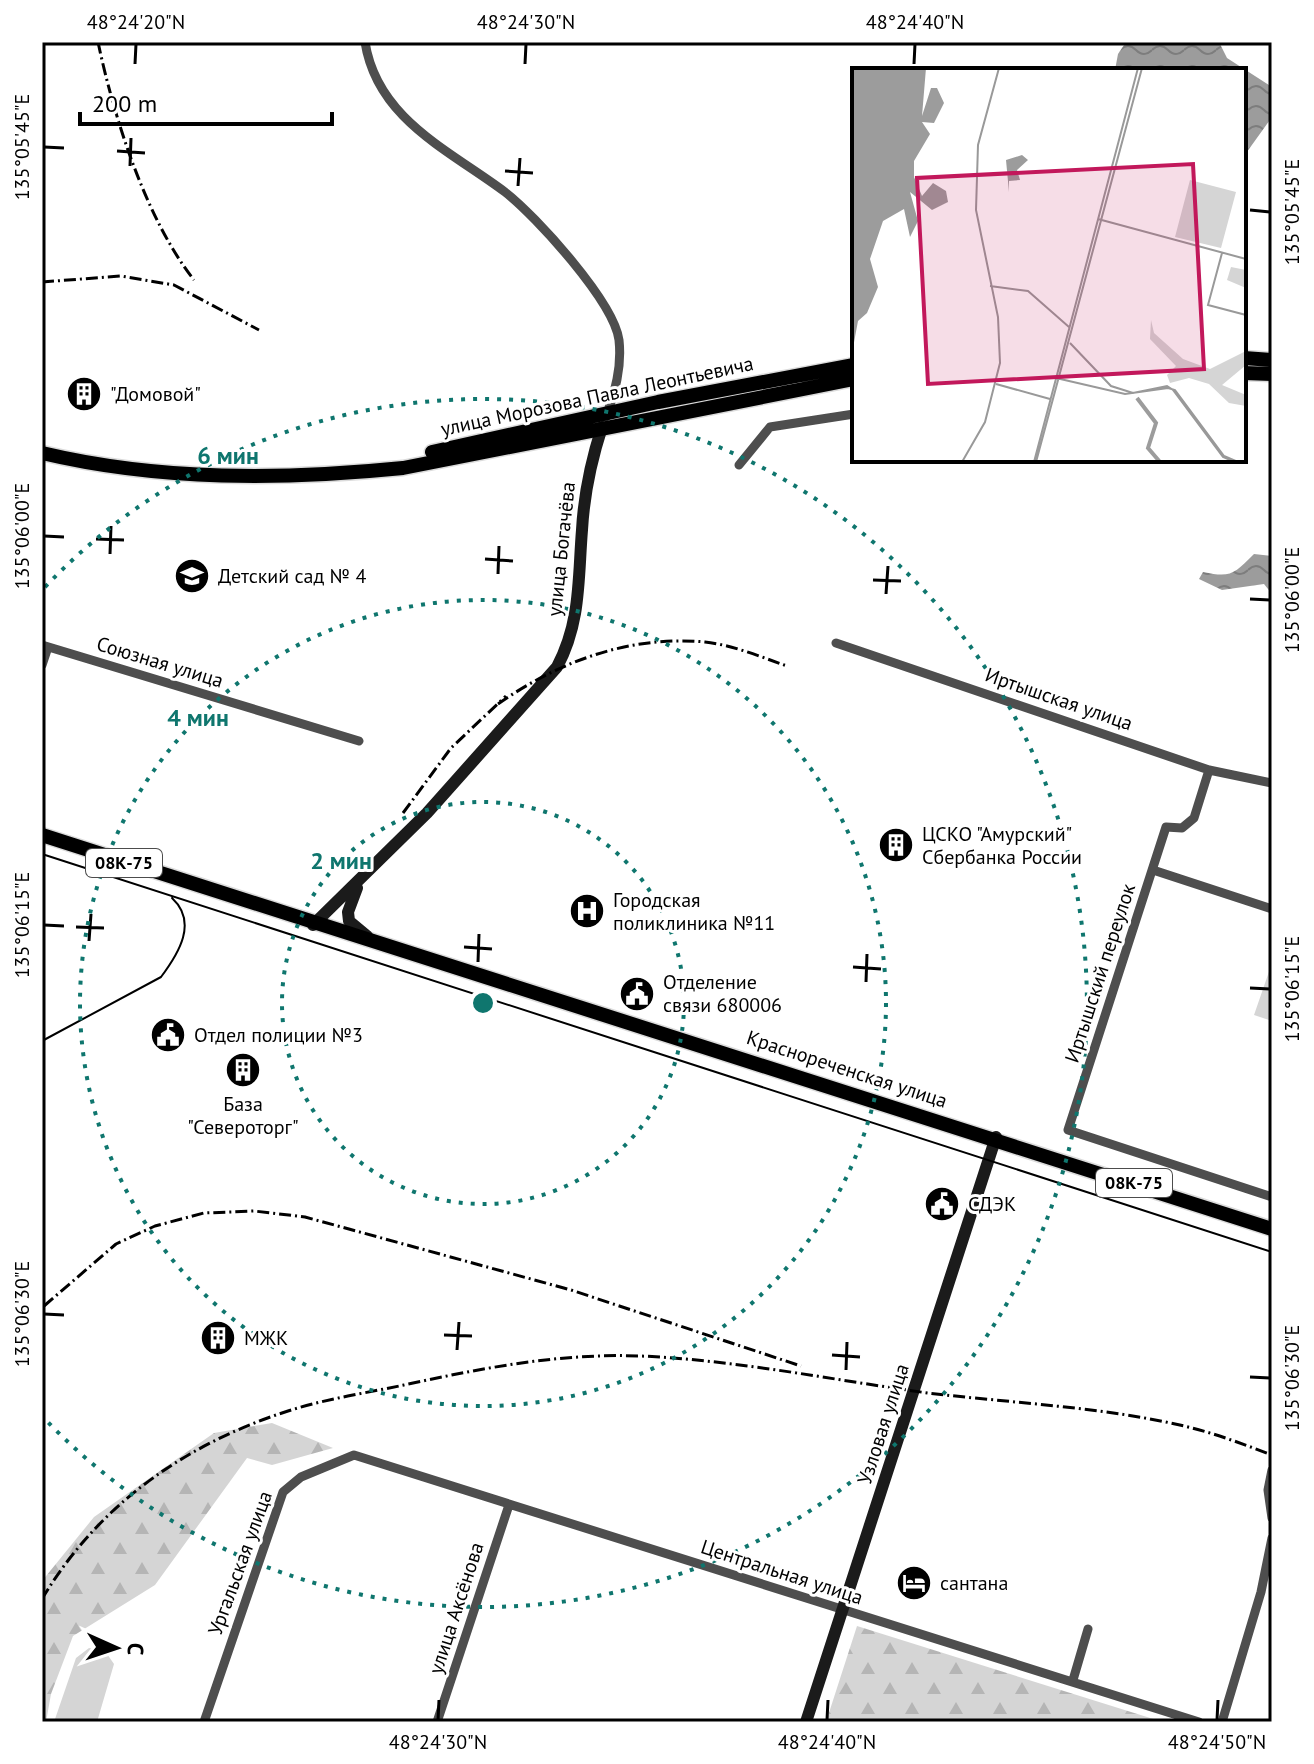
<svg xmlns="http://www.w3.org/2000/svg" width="1314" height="1764" font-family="'PT Sans',sans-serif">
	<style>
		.forest { fill: url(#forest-firs) }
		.pitch { fill: #d5d5d5 }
		.water { fill: url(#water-waves) }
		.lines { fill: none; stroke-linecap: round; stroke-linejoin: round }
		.primary-casing { stroke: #dbdbdb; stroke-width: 17 }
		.street { stroke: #4e4e4e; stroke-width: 9 }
		.secondary { stroke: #1b1b1b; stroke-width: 12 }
		.primary { stroke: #000; stroke-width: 14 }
		.tram { stroke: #000; stroke-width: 2 }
		.rail { stroke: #000; stroke-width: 3; stroke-dasharray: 12 4 2 4; stroke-linecap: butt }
		.ticks { fill: none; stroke: #000; stroke-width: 3 }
		.ring { fill: none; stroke: #0f766e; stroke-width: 4; stroke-dasharray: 4 8 }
		.labels { text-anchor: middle; stroke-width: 6; stroke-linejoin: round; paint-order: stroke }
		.shield { fill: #fff; stroke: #4c4c4c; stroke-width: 2 }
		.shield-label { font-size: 18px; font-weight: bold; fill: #000 }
		.poi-label { font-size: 20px; fill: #000; stroke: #fff; text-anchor: start }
		.street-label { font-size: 20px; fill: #000; stroke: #fff }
		.inset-river { fill: none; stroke: #9c9c9c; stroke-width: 4 }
		.inset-road { fill: none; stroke: #999; stroke-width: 2 }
		.view { fill: #c2185b; fill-opacity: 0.15; stroke: #c2185b; stroke-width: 4 }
		.inset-edge { fill: none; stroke: #000; stroke-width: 4 }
		.centre { fill: #0f766e; stroke: #fff; stroke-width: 4 }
		.ring-label { font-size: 24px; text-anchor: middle; font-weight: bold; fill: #0f766e; stroke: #fff; stroke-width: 6; stroke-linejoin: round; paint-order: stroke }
		.neatline { fill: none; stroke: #000; stroke-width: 3 }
		.ticks-label { font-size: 20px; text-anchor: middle; fill: #000 }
	</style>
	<defs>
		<pattern id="forest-firs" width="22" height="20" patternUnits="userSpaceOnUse" patternTransform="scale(2)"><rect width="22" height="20" fill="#d5d5d5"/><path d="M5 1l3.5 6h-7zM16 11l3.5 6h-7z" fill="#b5b5b5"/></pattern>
		<pattern id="water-waves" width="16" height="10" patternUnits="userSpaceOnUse" patternTransform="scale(2)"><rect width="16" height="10" fill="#9c9c9c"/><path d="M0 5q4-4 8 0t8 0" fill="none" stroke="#7d7d7d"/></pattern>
	</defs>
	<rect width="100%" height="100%" fill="#fff"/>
	<path class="forest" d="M272,1423L333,1448L272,1465L247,1458L155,1585L73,1636L51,1694L46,1722H42V1581L94,1517L214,1433Z
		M857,1626L1163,1722H826Z"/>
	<path class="pitch" d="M1272,963V1021L1254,1015Z
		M89,1648L105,1651L114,1664L97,1722H54L76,1658Z"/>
	<path class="water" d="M1126,42H1219L1227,58L1272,87V117L1244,156V70H1115L1118,54Z
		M1254,554L1272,556V594L1264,584L1222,590L1199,579L1203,572C1231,578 1234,574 1254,554Z"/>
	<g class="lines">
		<g class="primary-casing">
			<path id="primary" d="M1244,358L1272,360
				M1244,373L1272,374
				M432,452L658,402L854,365
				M42,453C160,481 283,480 403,468L854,379
				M42,835L1272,1229"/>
		</g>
		<path class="street" d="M365,42C377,119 449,150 505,192C536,216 614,302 619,340C622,368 615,391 606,417
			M739,465L770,427L854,414
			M836,643L1209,770L1272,783
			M42,645L359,741
			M42,665L48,647
			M1209,770L1194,818L1182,828L1166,827L1068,1130L1272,1197
			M1153,870L1272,909
			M1272,1470L1268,1490L1272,1518
			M1073,1680L1088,1629
			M204,1722L283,1492L301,1477L354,1455L1199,1722
			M437,1722L509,1505
			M1222,1722L1261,1592L1272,1538"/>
		<path class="secondary" d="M357,888L348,912L349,921L367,936
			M313,925L427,813L557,667C581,622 578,579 582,530C584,494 591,461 602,427
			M806,1722L996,1137"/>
		<use href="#primary" class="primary"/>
		<path class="tram" d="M42,854L1272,1252
			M42,1041L161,977C179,953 198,922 172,898"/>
		<path class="rail" d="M98,42C114,118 146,219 194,280
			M42,282L121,276L174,285L259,330
			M498,704C558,662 629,635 705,642C733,645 761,657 787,666
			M403,813L451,748L506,696
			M44,1306L116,1244L155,1226L204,1213L254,1211L305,1217L571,1290L801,1366
			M42,1599C98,1505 185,1444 288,1411C325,1399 366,1393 404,1385C483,1368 559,1353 640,1356C736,1360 833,1380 928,1393C1012,1403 1103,1407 1184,1426C1214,1433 1243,1444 1272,1455"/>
	</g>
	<path class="ticks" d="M135,64L136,44M525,64L526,44M914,64L915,44M44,147L64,148M117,151L145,153M130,166L131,138M505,171L533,173M518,186L520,158M1250,210L1270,212M44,536L64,537M96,539L124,540M110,554L111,526M485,559L513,561M498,574L499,546M873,580L901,581M886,594L888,566M1250,599L1270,600M44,925L64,926M76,927L104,928M89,941L91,914M464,947L492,949M478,962L479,934M853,967L881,969M866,982L867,954M1250,988L1270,989M44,1314L64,1315M444,1335L472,1336M457,1350L459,1322M832,1355L860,1357M846,1370L847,1342M1250,1377L1270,1378M438,1720L439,1700M827,1720L828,1700M1217,1720L1218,1700"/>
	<g class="ring">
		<circle cx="483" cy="1003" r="201"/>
		<circle cx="483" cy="1003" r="403"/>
		<path d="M45 587A604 604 0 1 1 45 1419"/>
	</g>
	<defs>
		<g id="building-disc" transform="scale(1.8)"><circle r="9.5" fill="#000" stroke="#fff"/><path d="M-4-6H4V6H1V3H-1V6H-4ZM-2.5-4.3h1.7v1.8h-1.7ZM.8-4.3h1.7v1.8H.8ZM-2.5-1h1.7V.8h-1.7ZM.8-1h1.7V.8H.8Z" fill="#fff"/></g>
		<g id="school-disc" transform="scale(1.8)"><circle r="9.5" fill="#000" stroke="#fff"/><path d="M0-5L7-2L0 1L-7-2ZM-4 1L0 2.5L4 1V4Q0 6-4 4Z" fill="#fff"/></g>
		<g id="hospital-disc" transform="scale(1.8)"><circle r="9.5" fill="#000" stroke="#fff"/><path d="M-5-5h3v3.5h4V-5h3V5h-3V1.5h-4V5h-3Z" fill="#fff"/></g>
		<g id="civic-disc" transform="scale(1.8)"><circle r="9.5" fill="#000" stroke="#fff"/><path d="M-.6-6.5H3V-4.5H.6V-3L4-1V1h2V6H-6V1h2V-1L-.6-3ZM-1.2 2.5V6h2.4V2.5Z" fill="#fff"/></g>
		<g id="hotel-disc" transform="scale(1.8)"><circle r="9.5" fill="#000" stroke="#fff"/><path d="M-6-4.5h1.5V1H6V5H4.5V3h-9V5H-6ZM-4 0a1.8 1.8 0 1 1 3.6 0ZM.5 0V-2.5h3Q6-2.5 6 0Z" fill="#fff"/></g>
	</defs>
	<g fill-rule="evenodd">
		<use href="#building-disc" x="84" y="394"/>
		<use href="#school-disc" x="192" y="576"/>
		<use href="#building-disc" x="896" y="845"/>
		<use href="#hospital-disc" x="587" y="911"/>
		<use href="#civic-disc" x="637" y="994"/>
		<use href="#civic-disc" x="168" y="1035"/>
		<use href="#building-disc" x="243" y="1070"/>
		<use href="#civic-disc" x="942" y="1204"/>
		<use href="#building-disc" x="218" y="1338"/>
		<use href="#hotel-disc" x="914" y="1583"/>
	</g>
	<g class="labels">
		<g class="shield">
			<rect x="86" y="849" width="76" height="28" rx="6"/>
			<rect x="1096" y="1169" width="76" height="28" rx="6"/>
		</g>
		<g class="shield-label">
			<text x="124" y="869">08К-75</text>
			<text x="1134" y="1189">08К-75</text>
		</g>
		<g class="poi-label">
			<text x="110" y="401">"Домовой"</text>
			<text x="218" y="583">Детский сад № 4</text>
			<text x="922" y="841">ЦСКО "Амурский"<tspan x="922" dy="23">Сбербанка России</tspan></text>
			<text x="613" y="907">Городская<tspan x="613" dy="23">поликлиника №11</tspan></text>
			<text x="663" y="989">Отделение<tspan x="663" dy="23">связи 680006</tspan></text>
			<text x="194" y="1042">Отдел полиции №3</text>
			<text x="243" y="1111" text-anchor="middle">База<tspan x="243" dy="23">"Североторг"</tspan></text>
			<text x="968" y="1211">СДЭК</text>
			<text x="244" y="1345">МЖК</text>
			<text x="940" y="1590">сантана</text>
		</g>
		<g class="street-label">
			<text transform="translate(597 396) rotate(-12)" y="7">улица Морозова Павла Леонтьевича</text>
			<text transform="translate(561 549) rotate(-84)" y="7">улица Богачёва</text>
			<text transform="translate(160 662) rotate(17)" y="7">Союзная улица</text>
			<text transform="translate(1059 699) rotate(19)" y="7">Иртышская улица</text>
			<text transform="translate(1100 973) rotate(-72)" y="7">Иртышский переулок</text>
			<text transform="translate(847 1069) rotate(18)" y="7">Краснореченская улица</text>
			<text transform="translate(883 1424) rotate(-72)" y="7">Узловая улица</text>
			<text transform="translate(240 1563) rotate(-70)" y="7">Ургальская улица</text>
			<text transform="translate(782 1572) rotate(18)" y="7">Центральная улица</text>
			<text transform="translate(456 1608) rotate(-72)" y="7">улица Аксёнова</text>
		</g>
	</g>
	<g transform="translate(852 68)">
		<rect width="394" height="394" fill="#fff"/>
		<path d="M338,112L384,124L369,180L323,169ZM299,252L302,265L331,291L358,301L394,283V297L370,317L394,327V338L377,335L357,316L337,310L318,315L315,307L324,298L298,271Z" fill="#d5d5d5"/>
		<path d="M379,199L394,202V220L375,212Z" fill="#d5d5d5"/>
		<path d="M0,0H74L70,48L79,20H85L92,35L82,55L70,54L78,66L62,93V109L70,128L81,115L94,123L96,134L80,142L58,124L66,153L58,169L52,141L31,153L18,191L26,219L15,245L6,253L0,285ZM170,87L176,92L165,102L168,112L157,113V124L154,92Z" fill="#9c9c9c"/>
		<path class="inset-river" d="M285,330L304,355L296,380L308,394"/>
		<path class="inset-road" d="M246,151L394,191M370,185L356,237L394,247M138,218L176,223L217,259M218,275L259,318L281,325L315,318L321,322L371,389L383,394M204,310L273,326L316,320M144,316L198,331M316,320L323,322L372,388L386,394M110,394L133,354L148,295L146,249L124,142L126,77L147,0M182,394L286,0M184,394L290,0"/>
		<path class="view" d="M341,96L352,301L76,316L65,110Z"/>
		<rect width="394" height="394" class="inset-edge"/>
	</g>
	<circle cx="483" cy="1003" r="12" class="centre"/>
	<g class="ring-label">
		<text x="228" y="464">6 мин</text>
		<text x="198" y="726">4 мин</text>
		<text x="341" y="869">2 мин</text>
	</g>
	<rect width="1314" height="1764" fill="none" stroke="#ffffff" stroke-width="88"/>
	<g transform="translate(116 1648) rotate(93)" stroke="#ffffff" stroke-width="6" paint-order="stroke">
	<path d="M0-6L14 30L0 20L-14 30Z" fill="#000000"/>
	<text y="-12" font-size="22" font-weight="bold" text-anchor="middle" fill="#000000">С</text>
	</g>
	<path d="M80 112v12h252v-12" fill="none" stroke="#000000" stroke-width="4"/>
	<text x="92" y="112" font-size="24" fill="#000000" stroke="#ffffff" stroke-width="6" paint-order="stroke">200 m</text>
	<rect x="44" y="44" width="1226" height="1676" class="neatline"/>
	<g class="ticks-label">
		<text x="136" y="29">48°24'20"N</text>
		<text x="526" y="29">48°24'30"N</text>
		<text x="915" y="29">48°24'40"N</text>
		<text transform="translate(22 147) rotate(-90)" y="7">135°05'45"E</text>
		<text transform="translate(1292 212) rotate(-90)" y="7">135°05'45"E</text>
		<text transform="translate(22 536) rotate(-90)" y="7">135°06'00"E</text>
		<text transform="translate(1292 600) rotate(-90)" y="7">135°06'00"E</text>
		<text transform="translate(22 925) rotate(-90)" y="7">135°06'15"E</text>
		<text transform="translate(1292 989) rotate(-90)" y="7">135°06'15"E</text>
		<text transform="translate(22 1314) rotate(-90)" y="7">135°06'30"E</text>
		<text transform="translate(1292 1378) rotate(-90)" y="7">135°06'30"E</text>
		<text x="438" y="1749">48°24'30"N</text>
		<text x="827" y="1749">48°24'40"N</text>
		<text x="1217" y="1749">48°24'50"N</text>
	</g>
</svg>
